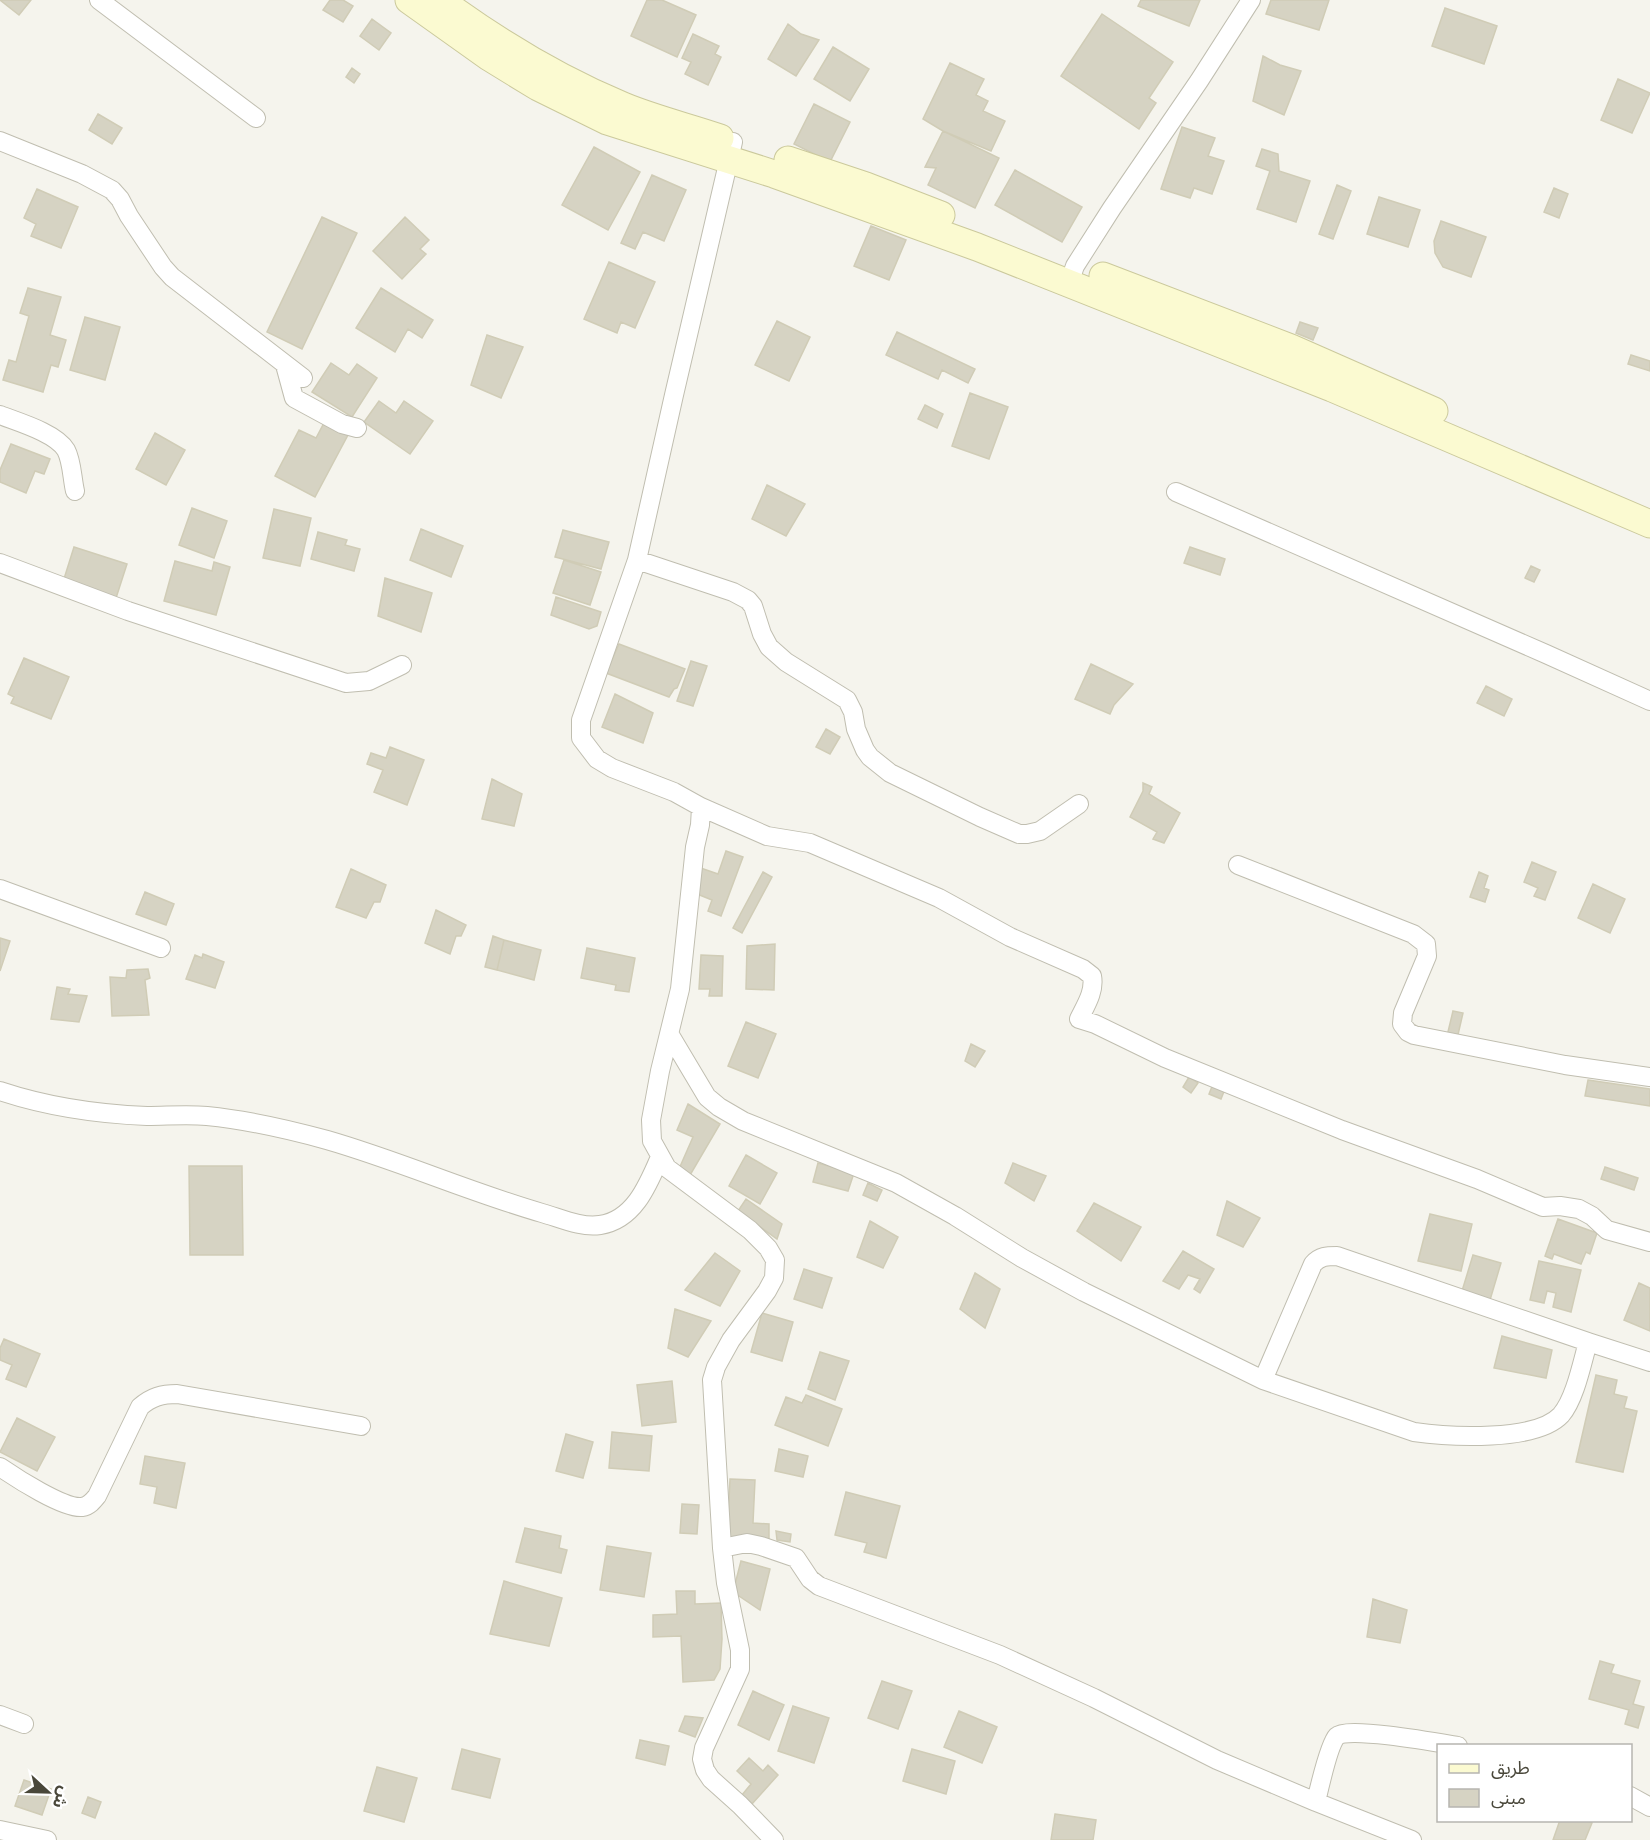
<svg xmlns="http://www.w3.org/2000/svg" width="1650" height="1840" font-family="Ubuntu,'Noto Sans Arabic',sans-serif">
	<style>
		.building { fill: #d6d3c3; stroke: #d0ccb6; stroke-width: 1.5 }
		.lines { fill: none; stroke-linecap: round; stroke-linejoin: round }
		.minor-casing { stroke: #c0beb0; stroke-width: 20 }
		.secondary-casing { stroke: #cbc99c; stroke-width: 29 }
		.minor { stroke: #fff; stroke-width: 18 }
		.secondary { stroke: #fbfad1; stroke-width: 27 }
	</style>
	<rect width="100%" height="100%" fill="#f5f4ed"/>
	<path class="building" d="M0,0H31L19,15Z
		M330,0H343L353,6L343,22L323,10Z
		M647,0H662L696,15L677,57L631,36Z
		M1141,0H1200L1189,26L1138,6Z
		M1271,0H1329L1319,30L1266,14Z
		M1445,8L1497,26L1484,64L1432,46Z
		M1102,14L1173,62L1149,98L1156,103L1139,129L1061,76Z
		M372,19L391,33L379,50L360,36Z
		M788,24L801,34L819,40L796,76L768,59Z
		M693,34L719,46L715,54L721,57L708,85L685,74L691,62L682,58Z
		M833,47L869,69L850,101L814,79Z
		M1263,56L1280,65L1301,71L1284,115L1253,101Z
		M950,63L984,79L976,95L988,101L983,111L1005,121L991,151L943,131L923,119Z
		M352,68L360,74L354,83L346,77Z
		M1618,79L1650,93L1632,133L1601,120Z
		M814,104L850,122L830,162L794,144Z
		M98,114L122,128L112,144L89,130Z
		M1182,127L1215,138L1208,156L1224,161L1212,194L1194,188L1190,198L1161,189Z
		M943,131L999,158L975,208L928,185L936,168L925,167Z
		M594,147L640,172L608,230L562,205Z
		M1262,149L1278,154L1279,171L1310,181L1296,222L1257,209L1270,171L1256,166Z
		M1015,170L1082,207L1062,242L995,205Z
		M652,175L686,190L664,241L643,232L635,249L621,243Z
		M1337,185L1351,191L1333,239L1319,234Z
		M1554,188L1568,194L1559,218L1544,212Z
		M37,189L78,207L61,248L31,236L36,224L24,218Z
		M1379,197L1420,210L1408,247L1367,234Z
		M322,217L357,233L302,349L267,332Z
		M405,217L429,240L420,249L426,254L402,279L373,251Z
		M1441,221L1486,237L1471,277L1443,267L1435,253L1434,241Z
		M871,226L906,240L889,280L854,266Z
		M609,262L655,282L635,328L621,322L617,333L584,319Z
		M28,288L61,297L50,335L66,340L58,367L51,365L43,392L3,380L9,360L16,362L29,316L20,313Z
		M381,288L433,320L422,338L408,329L395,352L356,328Z
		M85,317L120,327L105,380L70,370Z
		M777,321L810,337L789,381L755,365Z
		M1300,322L1318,328L1313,340L1296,333Z
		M897,332L975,369L968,383L942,370L938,379L886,355Z
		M487,335L523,347L501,398L471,385Z
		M1631,355L1650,361V371L1628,364Z
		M331,363L349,375L357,364L377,378L352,417L312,392Z
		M970,393L1008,407L989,459L952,446Z
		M379,401L396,413L404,401L433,421L410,454L364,422Z
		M925,405L943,414L937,428L918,419Z
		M325,421L349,433L315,497L275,476L299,430L316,438Z
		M155,433L185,450L166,485L136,469Z
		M11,444L50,459L44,474L35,471L26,493L0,482V470Z
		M767,485L805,504L786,536L752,519Z
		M192,508L227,521L214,558L179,545Z
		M274,509L311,518L300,566L263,558Z
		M421,529L463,546L451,577L410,560Z
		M563,530L609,542L601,569L555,557Z
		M318,532L347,540L345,545L360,549L354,571L311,559Z
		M74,547L127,564L116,598L63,582Z
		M1190,547L1225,559L1220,575L1184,563Z
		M564,560L601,572L590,605L553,593Z
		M175,561L212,571L214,562L230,567L216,615L164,601Z
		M1531,566L1540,570L1534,582L1525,578Z
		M385,578L432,593L421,632L378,616Z
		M556,597L601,612L597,626L589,629L551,615Z
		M619,644L685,669L677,688L674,689L669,697L606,673Z
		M24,658L69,677L51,719L11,703L14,697L8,694Z
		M691,661L707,666L693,706L677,701Z
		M1091,664L1133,684L1114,705L1110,714L1075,699Z
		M1486,686L1512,699L1504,716L1477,703Z
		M615,694L653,713L643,743L602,727Z
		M826,729L840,737L830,754L816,747Z
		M390,747L424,760L407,805L374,792L383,770L367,764L371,753L386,758Z
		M492,779L522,794L514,826L482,819Z
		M1143,783L1152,787L1149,794L1180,813L1164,843L1153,839L1157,832L1130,817L1143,791Z
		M726,851L743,857L721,916L708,911L712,900L697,894L698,867L718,874Z
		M1532,862L1556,872L1545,900L1534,896L1538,888L1524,882Z
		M351,869L386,885L380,902H374L366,918L336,907Z
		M763,872L772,877L742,933L733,928Z
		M1479,872L1488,876L1484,888L1489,890L1485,902L1470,897Z
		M1593,884L1625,899L1610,933L1578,918Z
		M145,892L174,904L166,925L136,914Z
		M436,910L466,925L461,936H456L450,954L425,943Z
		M493,936L504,940L497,970L485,967Z
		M0,938L10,941L0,971Z
		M504,940L541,950L534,980L497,970Z
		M775,944L774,990L746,989L747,946Z
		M587,948L635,958L629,992L615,990L616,985L581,978Z
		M203,954L224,962L215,988L186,979L195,955L202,958Z
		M701,955L723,956L722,996H709L710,989H699Z
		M148,969L150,978L145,980L149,1015L112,1016L110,977L126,978L127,970Z
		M57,987L70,989L68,994L87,996L79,1022L51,1019Z
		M1453,1011L1463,1013L1457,1039L1447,1036Z
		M746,1022L776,1034L758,1078L728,1066Z
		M971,1044L985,1051L975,1067L965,1061Z
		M1189,1077L1198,1083L1191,1093L1183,1087Z
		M1588,1080L1650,1089V1106L1585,1096Z
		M1213,1084L1225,1089L1221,1099L1209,1094Z
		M688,1104L720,1124L686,1182L679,1169L693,1137L677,1130Z
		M746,1155L777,1173L760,1204L729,1186Z
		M818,1163L854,1173L848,1191L813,1182Z
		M1013,1163L1046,1176L1034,1201L1005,1183Z
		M189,1166H242L243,1255H190Z
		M1605,1167L1638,1178L1634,1190L1601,1179Z
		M868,1183L882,1190L877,1201L863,1195Z
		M746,1199L782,1224L777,1239L738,1211Z
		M1227,1201L1260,1218L1243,1247L1217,1235Z
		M1094,1203L1141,1227L1121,1261L1077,1231Z
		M1430,1214L1472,1224L1461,1271L1418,1261Z
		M1558,1219L1597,1233L1590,1254L1586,1252L1581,1264L1554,1254L1552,1259L1545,1256Z
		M870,1221L898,1237L883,1268L857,1257Z
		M1183,1251L1214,1269L1200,1293L1194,1289L1200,1279L1188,1275L1179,1289L1163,1281Z
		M715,1253L740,1271L720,1306L685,1290Z
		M1473,1255L1501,1263L1490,1300L1462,1291Z
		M1539,1261L1581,1270L1571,1312L1553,1307L1556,1293L1547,1291L1544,1303L1530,1300Z
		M804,1269L832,1278L822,1308L794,1299Z
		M975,1273L1000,1289L985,1328L960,1309Z
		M1639,1283L1650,1288V1331L1624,1320Z
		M675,1309L711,1321L688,1357L668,1348Z
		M762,1313L793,1322L782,1361L751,1352Z
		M1502,1336L1552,1350L1546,1378L1494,1368Z
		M4,1339L40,1354L26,1387L6,1379L12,1365L0,1360V1348Z
		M820,1352L849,1361L835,1400L808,1389Z
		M1596,1375L1617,1380L1614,1394L1627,1397L1624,1408L1637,1411L1623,1472L1576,1462Z
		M672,1381L676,1422L642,1426L637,1385Z
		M806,1395L842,1409L828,1446L775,1425L786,1397L802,1403Z
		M17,1418L55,1437L37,1471L0,1452Z
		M612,1432L652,1436L649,1471L609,1468Z
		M566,1434L593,1442L583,1478L556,1471Z
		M779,1449L808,1456L803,1477L775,1471Z
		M145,1456L185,1463L176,1508L154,1503L157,1487L140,1484Z
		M730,1479L755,1480L753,1523L769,1524V1542L727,1540Z
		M846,1492L900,1506L886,1558L864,1552L867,1543L835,1535Z
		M682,1504L699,1505L697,1534L680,1533Z
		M525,1528L561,1536L559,1548L567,1550L561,1573L516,1562Z
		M776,1531L791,1534L790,1542L777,1540Z
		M607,1546L651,1553L644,1597L600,1590Z
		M741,1561L770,1569L760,1610L733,1592Z
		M504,1581L562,1598L549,1646L490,1634Z
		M676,1591H695V1604L721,1603L722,1639L720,1669L714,1680L683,1682L681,1636L653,1637V1615L677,1614Z
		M1373,1599L1407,1610L1400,1643L1367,1637Z
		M1600,1661L1614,1665L1611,1673L1640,1681L1633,1704L1644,1707L1638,1728L1625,1724L1629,1710L1589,1699Z
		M882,1681L912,1691L898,1729L868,1718Z
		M753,1691L784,1705L769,1740L738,1725Z
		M793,1706L829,1718L814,1763L778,1751Z
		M959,1711L997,1727L982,1763L944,1747Z
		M685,1716L703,1718L695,1737L679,1731Z
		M640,1740L669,1746L665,1765L636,1758Z
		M462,1749L500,1759L490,1798L452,1789Z
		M912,1749L955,1761L946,1794L903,1781Z
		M749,1758L763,1771L768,1765L778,1775L752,1804L742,1795L751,1784L737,1771Z
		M377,1767L417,1778L404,1822L364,1811Z
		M24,1780L51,1789L42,1815L15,1806Z
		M88,1797L101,1802L95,1818L82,1813Z
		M1055,1814L1096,1820L1093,1840H1051Z
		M1560,1820H1585L1592,1823L1585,1840H1553Z"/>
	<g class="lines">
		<g class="minor-casing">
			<path id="minor" d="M99,0L256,118
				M0,141L82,174L112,190L120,199L129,216L163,267L172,277L303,378
				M733,142L674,395L637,560L581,720V738L597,759L612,768L674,792L701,807L700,825L695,847L680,989L660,1071L651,1120L652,1141L667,1168L750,1230L768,1248L775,1260L774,1278L767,1291L731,1340L716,1367L712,1380L722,1548L726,1583L740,1650V1669L704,1748L702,1759L705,1770L711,1779L740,1805L774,1840
				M1069,283L1075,266L1112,208L1199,81L1251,0
				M285,365L294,398L342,424L357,428
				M0,415C18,422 56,433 66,450C72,461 72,478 75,491
				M1176,492L1546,654L1650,701
				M637,560L733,592L748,600L753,606L762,634L769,647L786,662L847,700L853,712L856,729L865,750L870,757L890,773L980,817L1019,834H1027L1040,831L1079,804
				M0,563L128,611L346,683L369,681L402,665
				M701,807L767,836L810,843L939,898L1010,937L1083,969L1092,976C1095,991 1086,1005 1079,1019L1095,1024L1165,1058L1342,1130L1477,1179L1543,1207L1560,1206L1579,1209L1592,1216L1607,1230L1650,1242
				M1238,865L1413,934L1426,944L1427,956L1403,1013L1402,1024L1408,1032L1414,1035L1565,1065L1650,1077
				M0,889L161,948
				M670,1035L707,1097L719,1107L743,1121L896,1183L955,1216L1022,1258L1084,1292L1263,1380L1414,1432C1449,1437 1536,1442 1561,1415C1575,1399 1582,1363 1588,1342L1650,1362
				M0,1091C48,1107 97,1114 147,1116C167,1116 187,1114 207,1116C247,1120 287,1129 327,1140C400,1161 469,1192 542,1213C560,1218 581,1228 600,1225C634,1220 648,1185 660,1157
				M1263,1380L1313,1264C1320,1256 1327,1256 1337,1256L1588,1342
				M0,1467C16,1478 64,1509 82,1507C89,1506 93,1501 97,1496L140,1407C151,1397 162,1394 177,1394L361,1426
				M722,1548L747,1543L761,1546L796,1558L810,1579L819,1586L1000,1655L1094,1698L1217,1760L1316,1802L1412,1840
				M0,1715L24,1724
				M1630,1796L1650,1807
				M1316,1802C1319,1789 1329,1744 1337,1736C1347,1726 1440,1743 1458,1746
				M0,1830L47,1840"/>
		</g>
		<g class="secondary-casing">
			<path id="secondary" d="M409,0L489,57L538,87L607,121L774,174L977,247L1332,388L1650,524
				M440,0C497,42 558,79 623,106C654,119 688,127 720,138
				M788,160L866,186L941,215
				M1103,276L1291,348L1434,411"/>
		</g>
		<use href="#minor" class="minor"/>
		<use href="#secondary" class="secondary"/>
	</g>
	<rect x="1437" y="1744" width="195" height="78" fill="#ffffff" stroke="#b6b5b0" stroke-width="1.5"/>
	<rect x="1449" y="1764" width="30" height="9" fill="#fbfad1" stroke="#b6b5b0" stroke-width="1.5"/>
	<text x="1491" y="1774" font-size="18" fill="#49473a">طريق</text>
	<rect x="1449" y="1789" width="30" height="18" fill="#d6d3c3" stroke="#b6b5b0" stroke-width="1.5"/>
	<text x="1491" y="1804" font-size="18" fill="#49473a">مبنى</text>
	<g transform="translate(48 1792) rotate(112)" stroke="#ffffff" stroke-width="4.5" paint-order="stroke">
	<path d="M0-4.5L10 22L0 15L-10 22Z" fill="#49473a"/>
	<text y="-9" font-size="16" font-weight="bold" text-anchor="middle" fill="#49473a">ش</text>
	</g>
</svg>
